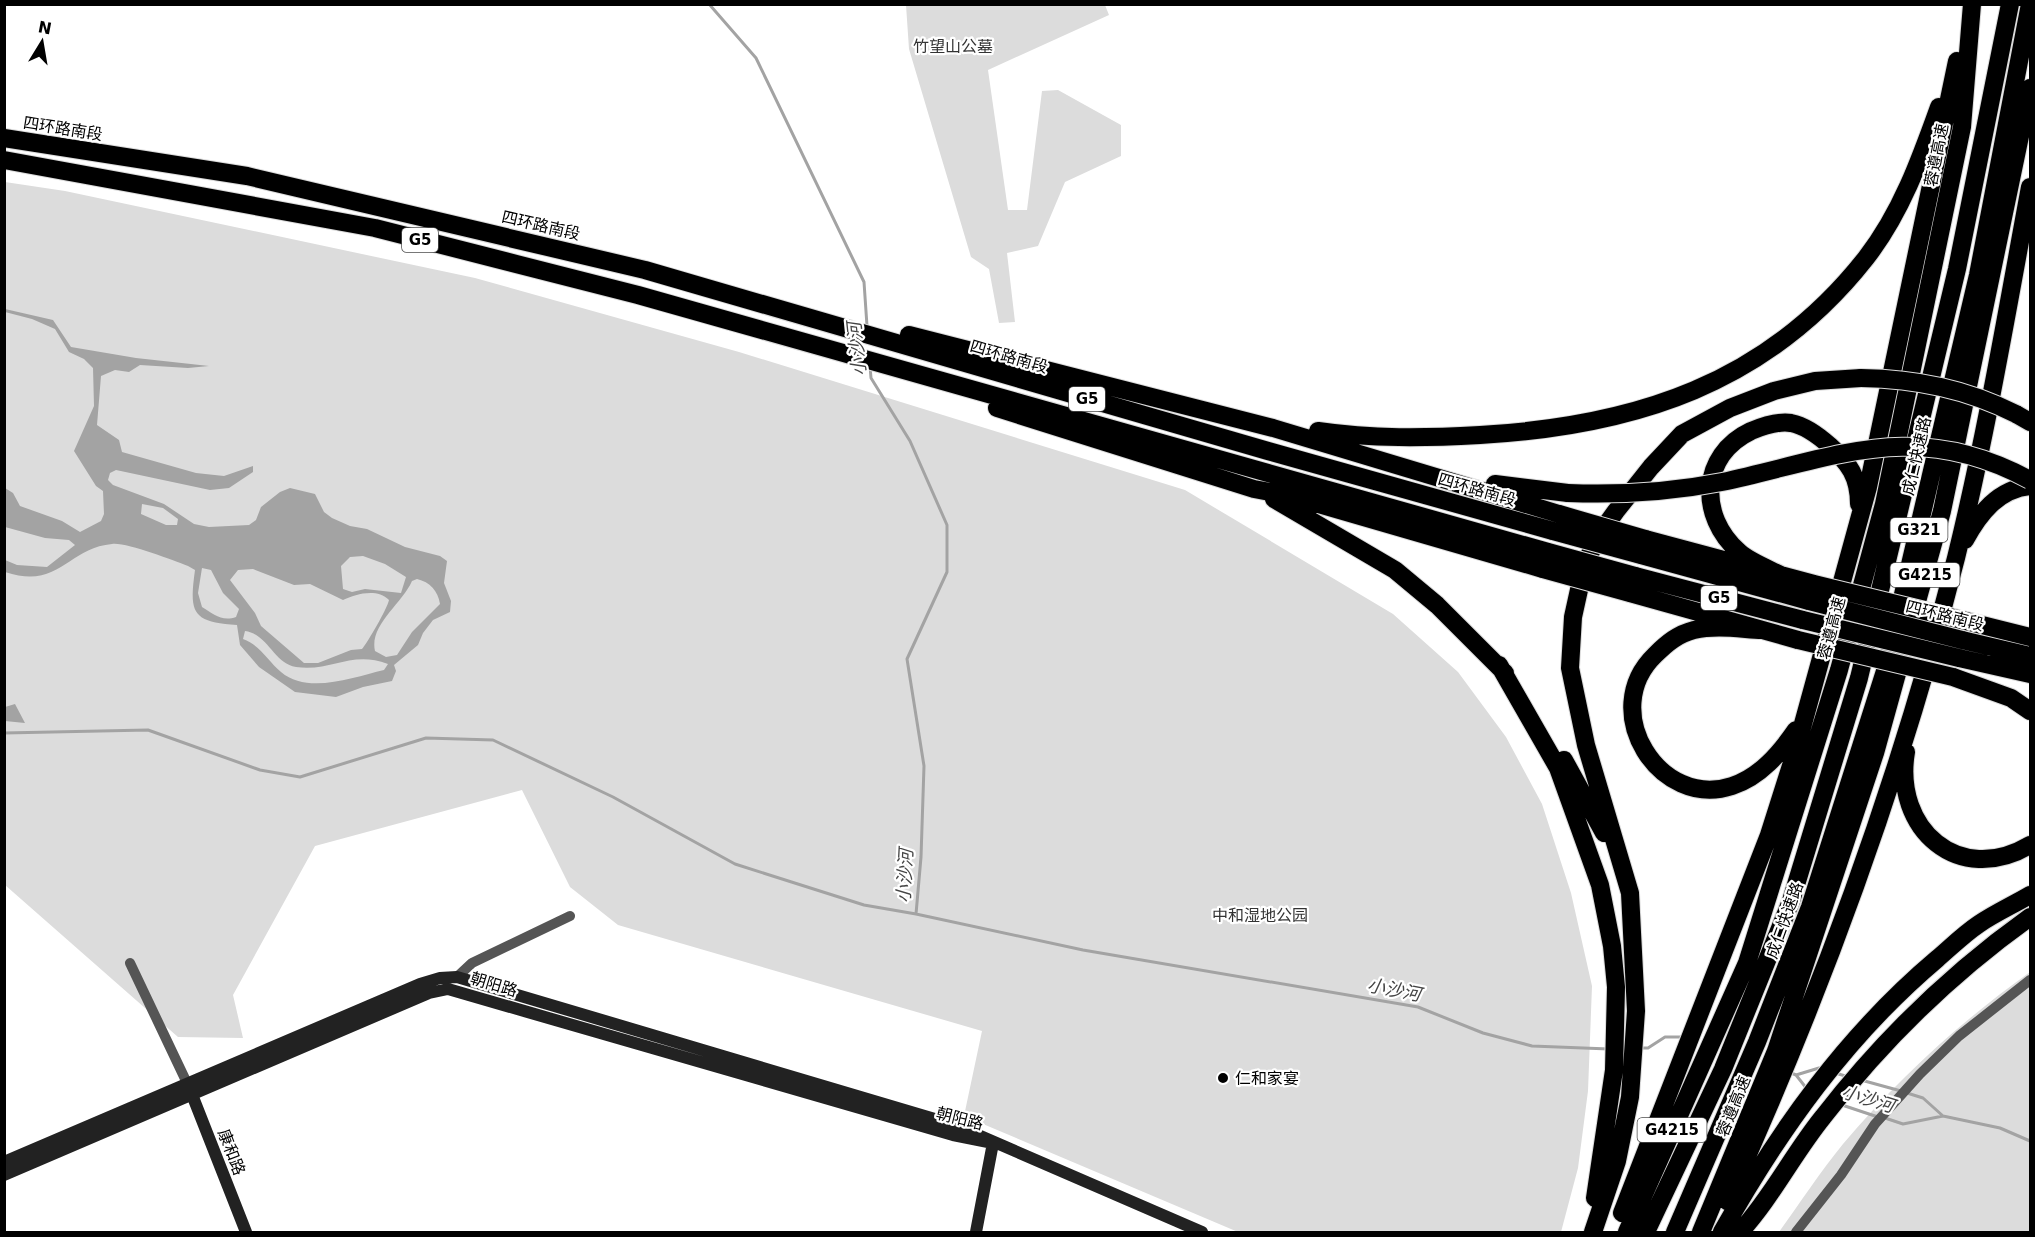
<svg xmlns="http://www.w3.org/2000/svg" width="2035" height="1237" font-family="'DejaVu Sans','Noto Sans SC',sans-serif">
	<style>
		.green { fill: #dcdcdc }
		.water { fill: #a3a3a3; fill-rule: evenodd }
		.lines { fill: none; stroke-linecap: round; stroke-linejoin: round }
		.stream { stroke: #a3a3a3; stroke-width: 3 }
		.highway-casing { stroke: #dbdbdb; stroke-width: 20 }
		.street { stroke: #555; stroke-width: 10 }
		.secondary { stroke: #222; stroke-width: 12 }
		.highway { stroke: #000; stroke-width: 18 }
		.highway-bridge-casing { stroke: #dbdbdb; stroke-width: 20; stroke-linecap: butt }
		.highway-bridge { stroke: #000; stroke-width: 18 }
		.poi-dot { fill: #000; stroke: #fff; stroke-width: 2 }
		.labels { text-anchor: middle; stroke-width: 4.5; stroke-linejoin: round; paint-order: stroke }
		.shield { fill: #fff; stroke: #4c4c4c; stroke-width: 1.5 }
		.shield-label { font-size: 15px; font-weight: bold; fill: #000 }
		.park-label { font-size: 16px; fill: #333; stroke: #fff }
		.street-label { font-size: 16px; fill: #000; stroke: #fff }
		.poi-label { font-size: 16px; fill: #000; stroke: #fff; text-anchor: start }
		.water-label { font-size: 18px; font-style: italic; fill: #444; stroke: #fff }
	</style>
	<rect width="100%" height="100%" fill="#fff"/>
	<path class="green" d="M1105,5L1109,15L988,70L1008,210H1027L1042,91L1058,90L1121,125V156L1065,182L1038,246L1007,253L1015,322L999,323L989,269L971,257L909,49L906,5Z
		M5,182L65,191L475,278L739,352L1185,490L1393,614L1458,672L1506,737L1542,804L1571,893L1592,986L1588,1091L1578,1168L1561,1232H1238L964,1116L982,1031L618,925L570,887L522,790L315,846L233,995L243,1038L178,1037L5,885Z
		M2030,972V1232H1779C1800,1203 1820,1172 1843,1144C1899,1078 1960,1022 2030,972Z"/>
	<path class="water" d="M5,309L53,320L71,347L136,358L209,366L188,368L140,365L129,372L115,370L101,376L97,425L119,440L122,452L196,473L224,476L253,466V472L229,488L210,490L116,470L110,473L108,480L113,485L164,504L194,524L209,527L249,525L256,520L261,507L280,492L290,488L315,494L324,512L332,518L350,526L367,529L405,547L440,556L447,561L444,583L451,601L450,612L433,620L423,633L418,645L394,665L396,671L392,681L363,687L336,697L295,692L259,667L240,645L237,625C192,622 189,613 195,570L188,566C172,560 126,542 112,544C67,548 60,590 5,572V560L17,565L47,567L75,545L69,540L45,538L5,527V488L13,493L20,506L62,521L80,532L101,521L104,514L103,491L96,486L74,451L94,406L93,368L84,359L69,352L55,329L32,319L5,312ZM142,504L163,508L178,519L177,525H166L141,514ZM363,556L385,564L406,577L401,593L365,589L352,592L343,589L341,566L350,557ZM202,568L211,570L223,593L239,609L236,617C222,622 213,614 202,607L198,593ZM253,569L294,585L310,584L343,600C356,594 377,588 389,600C387,609 368,642 362,649L351,650L318,663H304L261,626L255,613L230,580L238,570ZM417,579C430,582 438,591 440,604L412,632L397,655L386,657L375,651C369,625 402,604 412,581ZM245,631C268,634 274,664 296,667C332,672 351,650 388,664L384,670C354,677 308,695 281,672C268,661 260,645 243,639Z
		M15,704L25,723L5,721V707Z"/>
	<g class="lines">
		<path class="stream" d="M709,4L756,58L864,282L867,326
			M870,366L871,378L910,441L947,525V572L907,659L924,766L921,857L916,914L1083,950L1418,1007L1483,1033L1532,1046L1609,1049
			M4,733L148,730L260,770L300,777L426,738L493,740L613,797L735,864L864,905L916,914
			M1639,1048H1648L1665,1037H1684
			M1789,1072L1796,1075L1807,1089
			M1835,1073L1849,1077
			M1796,1075L1819,1068L1823,1069
			M1861,1080L1901,1091
			M1907,1093L1923,1098L1943,1116
			M1842,1105L1878,1117
			M1885,1118L1903,1124L1943,1116L2000,1128L2030,1141"/>
		<g class="highway-casing">
			<path id="highway" d="M4,138L247,176L645,270L1268,451L1553,531
				M4,160L375,228L638,295L1548,552
				M909,335L1273,428L1559,514
				M997,408L1254,489L1291,496L1543,569
				M2016,414L2030,422
				M1318,431C1372,439 1426,438 1480,435C1635,426 1767,384 1866,258C1901,213 1920,160 1939,107
				M1495,484L1568,493
				M1274,499L1395,570L1437,605L1505,673
				M1645,539L1814,584
				M1965,540C1979,514 1998,489 2030,486
				M1641,555L1809,601
				M1635,576L1803,620
				M1783,576C1769,569 1750,562 1739,552C1698,516 1700,455 1751,431C1763,426 1778,421 1791,423C1806,426 1819,436 1830,446C1849,463 1859,477 1859,504
				M1630,593L1798,640
				M1966,621L2030,637
				M1762,630C1740,629 1716,625 1694,630C1678,634 1667,643 1655,655C1597,711 1660,810 1732,786C1760,777 1780,753 1796,730
				M1962,640L2030,656
				M1959,658L2030,674
				M1499,665L1558,768L1600,885L1612,946L1616,987L1614,1070L1595,1198
				M1953,677L2011,698L2030,711
				M1906,752C1893,829 1959,887 2030,845
				M1564,760L1604,833
				M1727,1201C1821,994 1900,778 1956,558C1986,436 2007,311 2030,187
				M1622,1213L1769,835L1795,753L1868,487L1957,61
				M1593,1232L1617,1161L1630,1097L1636,1011L1630,893L1586,745L1570,668L1573,617L1584,567L1598,536L1616,511L1651,467L1682,434L1730,408L1774,391L1815,381L1861,378
				M1627,1232L1747,963L1839,670L1884,504L1962,127L1972,4
				M1646,1232L1723,1069L1791,901L1859,678L1957,269L2010,4
				M1675,1232L1757,1042L1810,907L1885,671L1978,275L2030,4
				M1701,1232L1776,1051L1875,753L1942,511L2030,88
				M1722,1232C1779,1130 1847,1035 1937,959C1951,947 1964,934 1979,924C1995,913 2013,905 2030,895
				M1740,1232C1772,1197 1793,1154 1823,1117C1881,1042 1953,972 2030,917"/>
		</g>
		<path class="street" d="M130,963L187,1083
			M457,977L472,963L570,916
			M1796,1232L1841,1175L1875,1124L1920,1074L1959,1036L2030,980"/>
		<path class="secondary" d="M189,1087L246,1232
			M4,1162L420,984L440,978L457,977L955,1125L1202,1232
			M4,1175L429,993L448,989L953,1135L993,1143L976,1232"/>
		<use href="#highway" class="highway"/>
		<g class="highway-bridge-casing">
			<path id="highway-bridge" d="M1861,378C1917,379 1966,389 2016,414
				M1568,493C1619,495 1671,492 1722,482C1838,457 1916,418 2030,480
				M1559,514L1645,539
				M1553,531L1641,555
				M1548,552L1635,576
				M1543,569L1630,593
				M1814,584L1966,621
				M1809,601L1962,640
				M1803,620L1959,658
				M1798,640L1953,677"/>
		</g>
		<use href="#highway-bridge" class="highway-bridge"/>
	</g>
	<circle class="poi-dot" cx="1223" cy="1078" r="6"/>
	<g class="labels">
		<g class="shield">
			<rect x="402" y="228" width="36" height="24" rx="4.5"/>
			<rect x="1069" y="387" width="36" height="24" rx="4.5"/>
			<rect x="1890.5" y="518" width="57" height="24" rx="4.5"/>
			<rect x="1890.5" y="563" width="69" height="24" rx="4.5"/>
			<rect x="1701" y="586" width="36" height="24" rx="4.5"/>
			<rect x="1637.5" y="1118" width="69" height="24" rx="4.5"/>
		</g>
		<g class="shield-label">
			<text x="420" y="245">G5</text>
			<text x="1087" y="404">G5</text>
			<text x="1919" y="535">G321</text>
			<text x="1925" y="580">G4215</text>
			<text x="1719" y="603">G5</text>
			<text x="1672" y="1135">G4215</text>
		</g>
		<g class="park-label">
			<text x="953" y="52">竹望山公墓</text>
			<text x="1260" y="921">中和湿地公园</text>
		</g>
		<g class="street-label">
			<text transform="translate(63 128) rotate(9)" y="6">四环路南段</text>
			<text transform="translate(1936 155) rotate(-79)" y="6">蓉遵高速</text>
			<text transform="translate(541 225) rotate(13)" y="6">四环路南段</text>
			<text transform="translate(1009 356) rotate(16)" y="6">四环路南段</text>
			<text transform="translate(1916 456) rotate(-77)" y="6">成仁快速路</text>
			<text transform="translate(1477 489) rotate(16)" y="6">四环路南段</text>
			<text transform="translate(1945 615) rotate(14)" y="6">四环路南段</text>
			<text transform="translate(1831 628) rotate(-75)" y="6">蓉遵高速</text>
			<text transform="translate(1784 920) rotate(-70)" y="6">成仁快速路</text>
			<text transform="translate(494 984) rotate(17)" y="6">朝阳路</text>
			<text transform="translate(1733 1106) rotate(-68)" y="6">蓉遵高速</text>
			<text transform="translate(960 1118) rotate(14)" y="6">朝阳路</text>
			<text transform="translate(232 1152) rotate(69)" y="6">康和路</text>
		</g>
		<g class="poi-label">
			<text x="1235" y="1084">仁和家宴</text>
		</g>
		<g class="water-label">
			<text transform="translate(857 349) rotate(-96)" y="6">小沙河</text>
			<text transform="translate(905 876) rotate(-87)" y="6">小沙河</text>
			<text transform="translate(1394 990) rotate(11)" y="6">小沙河</text>
			<text transform="translate(1868 1099) rotate(17)" y="6">小沙河</text>
		</g>
	</g>
	<rect width="2035" height="1237" fill="none" stroke="#000000" stroke-width="12"/>
	<g transform="translate(42 42) rotate(11)" stroke="#ffffff" stroke-width="4.5" paint-order="stroke">
	<path d="M0-4.5L10 22L0 15L-10 22Z" fill="#000000"/>
	<text y="-9" font-size="16" font-weight="bold" text-anchor="middle" fill="#000000">N</text>
	</g>
</svg>
